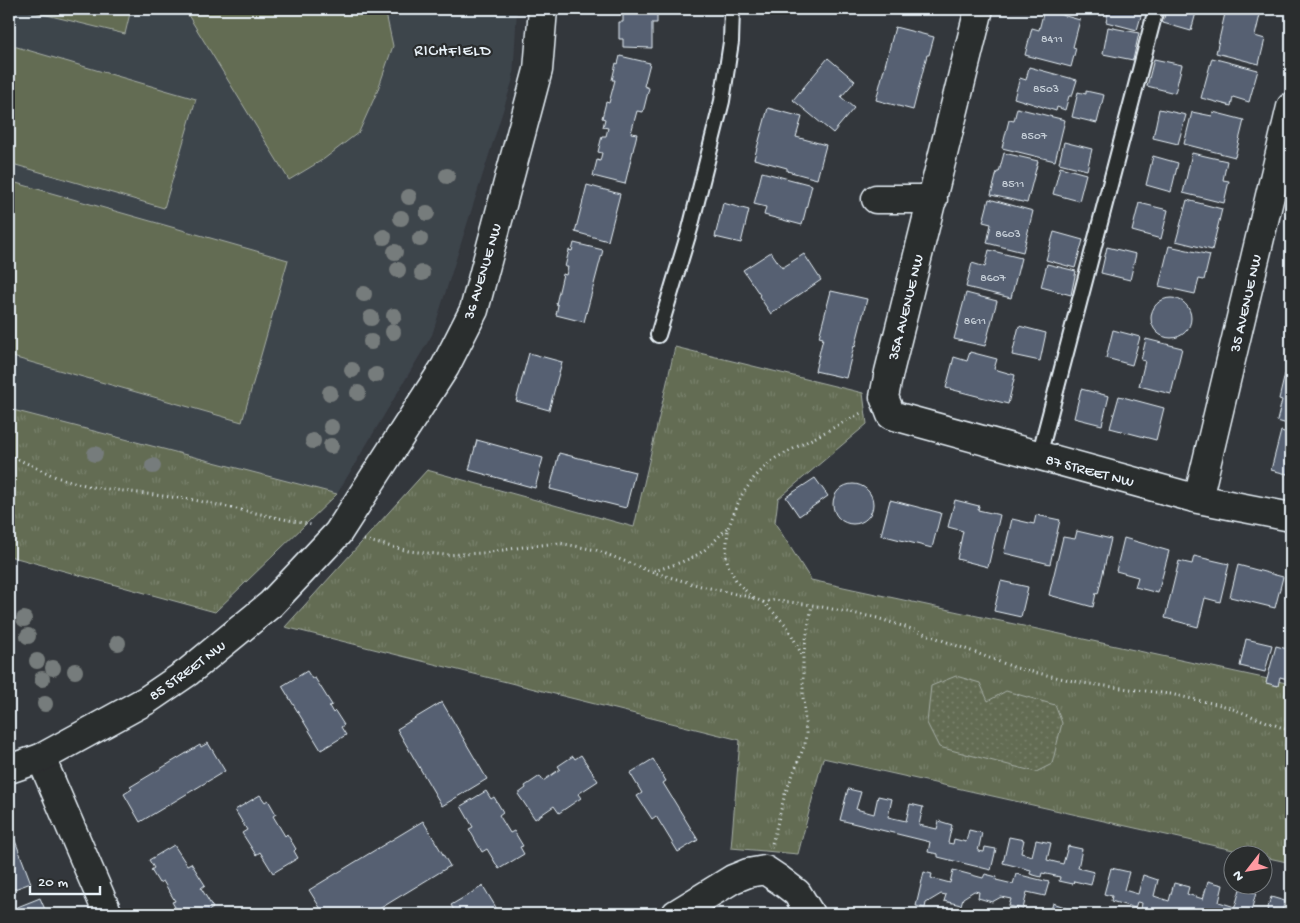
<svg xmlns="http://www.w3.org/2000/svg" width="1300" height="923" font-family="'Gochi Hand',sans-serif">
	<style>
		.built { fill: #3e444c }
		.grass { fill: url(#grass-tufts); stroke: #a6aea6 }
		.park { fill: #636c53; stroke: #a6aea6 }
		.garden { fill: url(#garden-dots); stroke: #a6aea6 }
		.building { fill: #566172; stroke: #e8f1f8 }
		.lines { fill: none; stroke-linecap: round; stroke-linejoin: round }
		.service-casing { stroke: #e8f1f8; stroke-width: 18 }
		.minor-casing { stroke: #e8f1f8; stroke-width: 31 }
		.tertiary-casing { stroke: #e8f1f8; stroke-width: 31 }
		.path { stroke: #e8f1f8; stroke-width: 3; stroke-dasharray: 1 4; stroke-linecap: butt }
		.service { stroke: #2a2d2e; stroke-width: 14 }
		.minor { stroke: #2a2d2e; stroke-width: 28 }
		.tertiary { stroke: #2a2d2e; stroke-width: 28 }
		.tree { fill: #767c7b }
		.labels { text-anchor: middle; stroke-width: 4.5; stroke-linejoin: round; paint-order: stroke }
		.number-label { font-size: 12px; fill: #c4cdd6 }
		.street-label { font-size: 15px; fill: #e8f1f8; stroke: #2a2d2e }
		.neighbourhood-label { font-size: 16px; letter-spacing: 1px; fill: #e8f1f8; stroke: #2a2d2e }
	</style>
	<defs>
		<pattern id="grass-tufts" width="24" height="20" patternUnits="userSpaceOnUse" patternTransform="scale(1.25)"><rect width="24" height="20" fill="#636c53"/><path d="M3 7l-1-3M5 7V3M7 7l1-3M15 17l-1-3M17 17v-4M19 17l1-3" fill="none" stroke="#79816c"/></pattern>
		<pattern id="garden-dots" width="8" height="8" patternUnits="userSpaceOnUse" patternTransform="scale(1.25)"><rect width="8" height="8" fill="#636c53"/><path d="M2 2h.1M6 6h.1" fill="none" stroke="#79816c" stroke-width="1.8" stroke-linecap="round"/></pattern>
	</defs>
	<rect width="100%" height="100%" fill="#33373c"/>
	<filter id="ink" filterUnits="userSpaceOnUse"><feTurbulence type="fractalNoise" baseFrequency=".02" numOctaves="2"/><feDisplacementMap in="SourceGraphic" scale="10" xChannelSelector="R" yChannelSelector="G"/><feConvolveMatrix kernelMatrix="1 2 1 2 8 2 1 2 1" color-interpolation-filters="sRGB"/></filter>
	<g filter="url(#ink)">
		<path class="built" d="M14,9H517L513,79L432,335L337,494L9,409V32Z"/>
		<path class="grass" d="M675,347L863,393L867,424L778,499L775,523L811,580L1291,684V863L823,758L798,854L731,848L740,740L285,627L427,470L634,527Z
			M9,409L337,494L215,612L9,556Z"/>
		<path class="park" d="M22,9H131L125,34Z
			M190,9H385L393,46L377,92L359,132L324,159L289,180L188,15Z
			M10,45L196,99L164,208L9,163Z
			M9,181L288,260L242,422L9,356Z"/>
		<path class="garden" d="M956,676L980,683L988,701L1006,691L1055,705L1062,723L1052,764L1036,772L939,747L927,723L931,686Z"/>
		<path class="building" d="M623,9H657V23H652V48L623,47V39H619V22H623Z
			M1063,9H1082L1081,13Z
			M1109,9H1143L1137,30L1106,22Z
			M1166,9H1197L1191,31L1163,23Z
			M1226,9H1234L1260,15L1255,36L1265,39L1259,64L1216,53Z
			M1044,10L1080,20L1073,47L1076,48L1071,67L1025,55L1032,28L1039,30Z
			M895,27L934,37L929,55H927L913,110L876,100Z
			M1108,27L1139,33L1133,60L1103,54Z
			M620,56L650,63L644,86L649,88L643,112L637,111L631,133L637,134L625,184L593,176L597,160L600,161L602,153L598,152L602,136H606L608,128L603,127L605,119L602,118L606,102L609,103L615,80H612L616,63L618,64Z
			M828,58L855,81L841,97L854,108L833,133L793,100Z
			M1212,58L1258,70L1249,102L1233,97L1231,106L1201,98Z
			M1154,59L1182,65L1175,93L1147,86Z
			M1029,67L1077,80L1072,96H1069L1065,110L1057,107L1056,111L1014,98L1020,78L1026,80Z
			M1086,91L1104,95L1097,123L1072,117L1078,92L1086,94Z
			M768,108L802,117L796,137L826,145L817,179L787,171V168L754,159Z
			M1017,108L1065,120L1055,161L1002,148L1009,120L1014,121Z
			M1159,109L1186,115L1178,144L1153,138Z
			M1192,112L1212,116L1213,112L1244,120L1235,157L1184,144Z
			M1064,142L1092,149L1087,170L1059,163Z
			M1004,153L1038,161L1027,203L991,195L997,172H999Z
			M1192,153L1227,161L1223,180L1229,181L1224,203L1183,193Z
			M1153,156L1178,163L1171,192L1146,185Z
			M1060,167L1086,174L1079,201L1053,194Z
			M762,172L812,185L802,225L764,215L766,207L754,204Z
			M587,185L620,194L608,241L575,232Z
			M989,199L1033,211L1023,252L987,243L991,224L983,222Z
			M1187,200L1222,209L1212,250L1176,241Z
			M723,203L749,210L741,243L715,237Z
			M1139,203L1168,210L1161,239L1132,231Z
			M1054,232L1083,240L1075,268L1046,260Z
			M574,243L603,250L584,322L556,315L558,305L556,304L563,274L566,275L568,267H565L569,250L572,251Z
			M1169,246L1210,255L1204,280L1199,279L1195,294L1159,286Z
			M1107,247L1136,254L1130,280L1101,273Z
			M989,250L1021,258L1011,298L966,287L972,263L985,267Z
			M771,252L782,268L804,254L821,280L771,314L759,296L760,295L743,270Z
			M1047,264L1076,271L1071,295L1041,287Z
			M831,291L867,299L855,347L854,346L846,378L815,371L823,338L819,337Z
			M966,293L997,301L985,346L954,339Z
			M1151 318a20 20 0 1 1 40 0a20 20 0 1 1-40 0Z
			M1019,326L1046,333L1040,361L1012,355Z
			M1113,330L1140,337L1132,365L1106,358Z
			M1146,339L1182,348L1171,394L1139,386L1145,361L1141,360Z
			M970,352L997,359L994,369L1015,375L1008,404L946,388L954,357L967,361Z
			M529,353L562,362L549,410L516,401Z
			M1285,374L1291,376V425L1277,421L1282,400L1279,399Z
			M1081,389L1109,396L1102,425L1074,418Z
			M1119,396L1164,408L1156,440L1110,428Z
			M1281,431L1291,434V475L1271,470Z
			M477,440L543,458L535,488L469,470Z
			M559,453L635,472L626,508L550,489Z
			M815,478L828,496L799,516L786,497Z
			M833 504a20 20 0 1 1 40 0a20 20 0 1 1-40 0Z
			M890,500L941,513L932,548L881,535Z
			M955,500L979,506L978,510L1000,515L988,567L957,559L963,531L948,527Z
			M1036,515L1060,520L1050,564L1004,553L1012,519L1034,524Z
			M1077,531L1111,539L1098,594L1096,593L1093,607L1049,595L1063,537L1075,539Z
			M1124,538L1169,551L1158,593L1135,587L1138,577L1116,571Z
			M1194,556L1229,564L1220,602L1205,598L1198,627L1165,618L1179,561L1192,564Z
			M1238,565L1283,577L1275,608L1230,597Z
			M1001,581L1028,587L1021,617L994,611Z
			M1246,639L1272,645L1265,672L1240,666Z
			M1276,646L1291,650V680L1280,677L1278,686L1266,683Z
			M307,671L312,679L315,678L332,705L329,706L333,713L335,711L344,725L341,727L346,735L321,750L282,686Z
			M442,702L487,779L442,806L397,729Z
			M208,743L225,771L140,822L124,794L132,789L130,787L200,745L201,747Z
			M581,755L598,781L578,794L581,798L559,813L554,806L535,819L518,794L526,788L525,786L540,776L543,781L560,769L558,766L573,756L575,759Z
			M653,759L666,781L663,783L698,840L678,852L656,816L652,819L637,796L642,793L630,773Z
			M848,789L861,792L856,809L874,814L878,796L892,799L888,817L906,821L910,804L923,807L919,825L937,829L939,821L952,825L948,843L953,844L954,839L966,842L969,830L982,833L978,851L984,852L985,847L996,849L991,870L938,857V854L928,852L930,842L840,820Z
			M486,791L491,799L494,797L503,812L499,815L510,833L514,831L523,846L520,847L524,854L499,869L487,849L482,852L469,829L473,827L461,806Z
			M260,795L265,802L268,800L276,814L273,816L285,836L287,834L296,849L294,851L298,858L273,873L260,852L256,855L242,833L247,830L235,810Z
			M423,821L450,866L371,914H324L309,890Z
			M11,830L31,883L9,891V831Z
			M1009,837L1024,840L1021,853L1032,856L1036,840L1051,843L1047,860L1063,864L1068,846L1082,849L1078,868L1094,872L1091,885L1074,881L1073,884L1059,881L1060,877L1042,873L1041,877L1030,874L1031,870L1003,863Z
			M174,845L187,865L191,863L205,885L201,888L213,908L203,914H179L172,902L175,901L163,881L159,883L151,870L154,868L149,860Z
			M1111,868L1129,872L1124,890L1138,894L1143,875L1158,880L1154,896L1169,901L1174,883L1189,887L1187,894L1203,899L1208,881L1223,885L1219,902L1235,907L1240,889L1256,893L1251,911L1264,914H1160L1141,909L1142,903L1137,902L1135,908L1111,901L1112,896L1104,894Z
			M953,870L983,878L985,874L997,877L996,880L1013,884L1016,874L1049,882L1045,896L1027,892L1023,909L1009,906L1011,899L1001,897L992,902L978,898L979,892L974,891L963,898L961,905L944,901L946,895L941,894L926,903L925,908L916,906L924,872L932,874L931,878L950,883Z
			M483,886L500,914H456L451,905Z
			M1271,897L1285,901L1281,914H1266Z
			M40,898L47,914H12L10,910Z
			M1053,903L1065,907V910L1080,914H1050Z"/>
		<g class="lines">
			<g class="service-casing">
				<path id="service" d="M658,335L690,229L722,101L731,42L732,9
					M1039,456L1156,9"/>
			</g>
			<g class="minor-casing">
				<path id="minor" d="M979,9L889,372L884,397L891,415L1198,499L1291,517
					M876,199H933
					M1198,499L1291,107
					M41,758L108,914
					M676,914L733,879L748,873L765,870L780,880L797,893L810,914"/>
			</g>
			<g class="tertiary-casing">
				<path id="tertiary" d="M9,769L41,758L147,700L188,672L271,604L338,533L445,367L474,310L538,70L543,9"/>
			</g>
			<path class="path" d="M9,455L56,477L92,487L194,500L312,525
				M364,540L409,551L445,555L484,553L523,547L559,543L596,550L652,572L701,586L753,598L763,602L774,600L812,605L877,618L918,631L1016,668L1082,683L1170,694L1225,706L1291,731
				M654,571C669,566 686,562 700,553C710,547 718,537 727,528
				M753,598L737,582L729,568L726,556L728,528L741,496L754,478L766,466L776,458L863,412
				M763,602L787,626L803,657
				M771,848L785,794L805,744L806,733L803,697V657L812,605"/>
			<use href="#service" class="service"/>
			<use href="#minor" class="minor"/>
			<use href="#tertiary" class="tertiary"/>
		</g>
		<g class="tree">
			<circle cx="447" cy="176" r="8"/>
			<circle cx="409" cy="197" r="8"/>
			<circle cx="427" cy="213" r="8"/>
			<circle cx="401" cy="218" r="8"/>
			<circle cx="384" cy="237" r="8"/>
			<circle cx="420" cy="239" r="8"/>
			<circle cx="395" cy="252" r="8"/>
			<circle cx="398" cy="270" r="8"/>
			<circle cx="422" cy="273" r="8"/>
			<circle cx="364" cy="294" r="8"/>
			<circle cx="394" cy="316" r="8"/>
			<circle cx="371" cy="318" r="8"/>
			<circle cx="393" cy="332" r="8"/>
			<circle cx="371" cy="342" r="8"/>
			<circle cx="352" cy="370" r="8"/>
			<circle cx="376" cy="375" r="8"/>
			<circle cx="330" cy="393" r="8"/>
			<circle cx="358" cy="393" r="8"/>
			<circle cx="331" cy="427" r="8"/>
			<circle cx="313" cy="441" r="8"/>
			<circle cx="331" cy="446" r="8"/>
			<circle cx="95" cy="454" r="8"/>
			<circle cx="153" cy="466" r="8"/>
			<circle cx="24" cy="619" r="8"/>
			<circle cx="28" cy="636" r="8"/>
			<circle cx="118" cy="643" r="8"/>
			<circle cx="37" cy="661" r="8"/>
			<circle cx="53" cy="668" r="8"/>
			<circle cx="75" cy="671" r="8"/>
			<circle cx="42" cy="679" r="8"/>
			<circle cx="45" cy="704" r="8"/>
		</g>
	</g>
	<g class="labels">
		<g class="number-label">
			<text x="1052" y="42">8411</text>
			<text x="1046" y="92">8503</text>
			<text x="1034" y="139">8507</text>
			<text x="1013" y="187">8511</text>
			<text x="1008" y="237">8603</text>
			<text x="993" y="281">8607</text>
			<text x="975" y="324">8611</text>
		</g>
		<g class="street-label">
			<text transform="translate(482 271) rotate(-73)" y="5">36 AVENUE NW</text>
			<text transform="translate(1245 303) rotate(-77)" y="5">35 AVENUE NW</text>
			<text transform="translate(905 307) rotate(-76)" y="5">35A AVENUE NW</text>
			<text transform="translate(1090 470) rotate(15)" y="5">87 STREET NW</text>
			<text transform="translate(187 670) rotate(-36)" y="5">85 STREET NW</text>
		</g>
		<g class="neighbourhood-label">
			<text x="453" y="55">RICHFIELD</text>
		</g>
	</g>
	<rect width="1300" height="923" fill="none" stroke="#2a2d2e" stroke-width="30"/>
	<rect x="15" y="15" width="1270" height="893" fill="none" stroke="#e8f1f8" stroke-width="2" filter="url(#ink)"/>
	<g transform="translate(1248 870) rotate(239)"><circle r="24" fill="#2a2d2e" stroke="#767b7f"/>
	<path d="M0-4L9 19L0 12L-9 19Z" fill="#ff9aa2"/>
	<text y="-8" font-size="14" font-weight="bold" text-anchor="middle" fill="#e8f1f8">N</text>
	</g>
	<path d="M30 886v8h70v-8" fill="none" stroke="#e8f1f8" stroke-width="2.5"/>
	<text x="38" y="886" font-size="15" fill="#e8f1f8" stroke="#2a2d2e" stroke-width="4" paint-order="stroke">20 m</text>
</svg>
